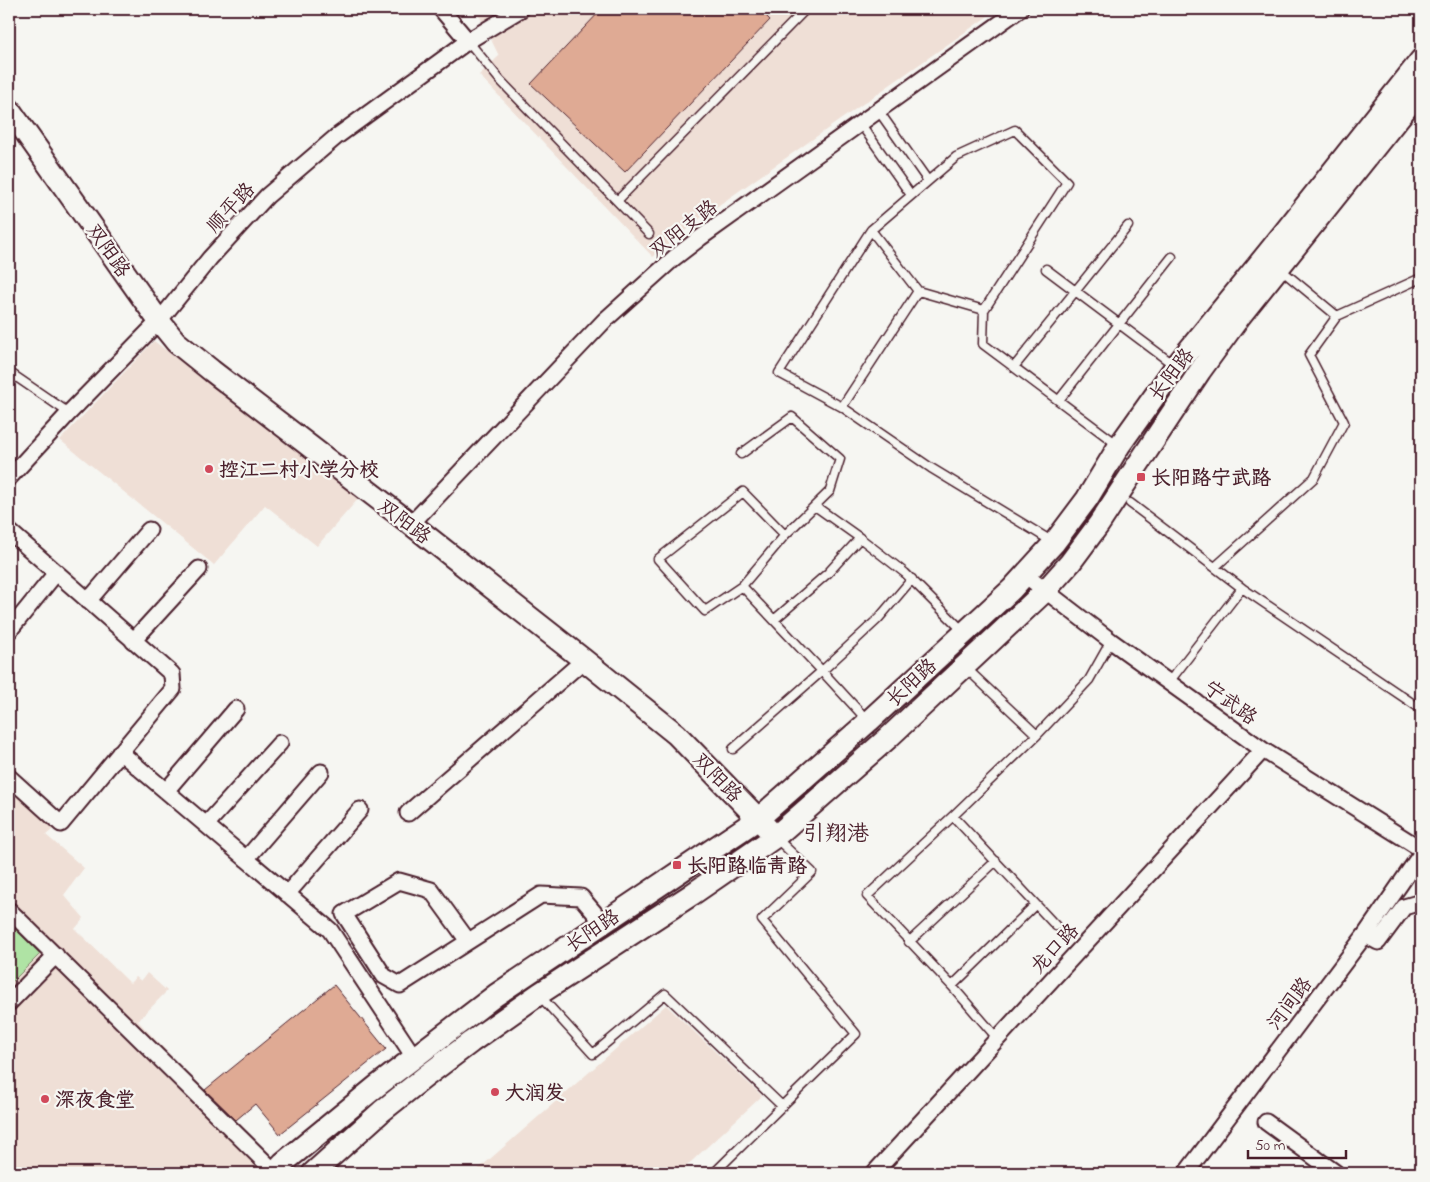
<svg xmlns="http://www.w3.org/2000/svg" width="1430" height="1182" font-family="'Indie Flower','LXGW WenKai TC',sans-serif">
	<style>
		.built { fill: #efdfd6 }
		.green { fill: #afe3a4; stroke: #7c8168 }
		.building { fill: #dfaa94; stroke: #4a1f2b }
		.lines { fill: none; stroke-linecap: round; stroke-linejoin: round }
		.lane-casing { stroke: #4a1f2b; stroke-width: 11 }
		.street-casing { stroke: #4a1f2b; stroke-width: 19 }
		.secondary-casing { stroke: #4a1f2b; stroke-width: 25 }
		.lane { stroke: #f6f6f2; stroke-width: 8 }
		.street { stroke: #f6f6f2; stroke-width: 15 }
		.secondary { stroke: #f6f6f2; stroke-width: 21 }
		.poi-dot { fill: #d1495b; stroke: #f6f6f2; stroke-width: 2 }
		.labels { text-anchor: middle; stroke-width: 4.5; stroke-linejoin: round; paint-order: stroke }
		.street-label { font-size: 20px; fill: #4a1f2b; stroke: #f6f6f2 }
		.poi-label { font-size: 20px; font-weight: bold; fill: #4a1f2b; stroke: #f6f6f2; text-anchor: start }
		.quarter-label { font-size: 22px; fill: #4a1f2b; stroke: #f6f6f2 }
	</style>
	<rect width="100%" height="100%" fill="#f6f6f2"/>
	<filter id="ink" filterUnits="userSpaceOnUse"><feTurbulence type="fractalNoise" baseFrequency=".02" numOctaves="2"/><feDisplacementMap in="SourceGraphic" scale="10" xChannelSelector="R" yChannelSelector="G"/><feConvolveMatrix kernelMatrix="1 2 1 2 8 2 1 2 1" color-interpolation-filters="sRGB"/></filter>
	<g filter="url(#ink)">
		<path class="built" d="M467,9H998L702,217L653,257L479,75L499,56L480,17Z
			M154,341L359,498L317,546L265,505L214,565L60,440Z
			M9,775L58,825L46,835L84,868L64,895L84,918L75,929L130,983L136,977L141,981L147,973L167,991L138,1021L270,1162L259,1173H9Z
			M666,1005L762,1096L679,1173H474Z"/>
		<path class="green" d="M9,923L40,954L9,985Z"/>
		<path class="building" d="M602,9H759L770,20L625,172L531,84Z
			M334,985L386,1049L280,1134L255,1104L236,1120L205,1090Z"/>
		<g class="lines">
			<g class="lane-casing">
				<path id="lane" d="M468,41L500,80L649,234
					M878,110L928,181
					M860,123L911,195
					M617,201L806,9
					M871,230L956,157L1015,130L1067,182L984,310
					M1279,268L1337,316L1421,278
					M1046,269L1174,365
					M1014,367L1128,226
					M9,372L69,413
					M1059,400L1172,257
					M842,407L779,373L871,230L918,291
					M741,454L792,417L840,459L830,491L785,535
					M1130,503L1242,588L1169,682
					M815,506L860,538L905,573L963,631
					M1053,542L931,468L842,407L918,291L984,310L983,344L1118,445
					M1215,567L1314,478L1344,422L1309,355L1337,316
					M742,586L785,535L743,492L658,559L705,611L742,586L822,671L878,619L912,579
					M1242,588L1421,709
					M774,620L828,573L860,538
					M966,668L1037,735L953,816L867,896L952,986L997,1038
					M1037,735L1089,680L1111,641
					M733,749L822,671L867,720
					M953,816L1056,926
					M777,839L812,872L762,920L856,1034L782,1106
					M909,942L996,861
					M952,986L1035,905
					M540,996L593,1054L665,994L782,1106L714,1173"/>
			</g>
			<g class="street-casing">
				<path id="street" d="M441,9L468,41
					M9,478L69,413L159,321L210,258L267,196L336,137L468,41L521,9
					M411,524L605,320L674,258L700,238L1020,9
					M9,531L172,674L173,689L61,824L9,777
					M1025,575L1111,641L1263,750L1421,849
					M88,601L149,530
					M9,631L56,573
					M133,641L199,569
					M120,752L330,930L414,1057
					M166,791L236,709
					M408,813L584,660
					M206,825L280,743
					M246,859L321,772
					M287,894L360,810
					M9,910L275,1172
					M1365,935L1378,942L1404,907L1421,902
					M468,941L431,890L399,881L344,914L384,976L400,985L541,895L581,897L603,923
					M9,1003L56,955
					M1266,1122L1336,1173
					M874,1173L1263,750
					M1186,1173L1365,935L1421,854"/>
			</g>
			<g class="secondary-casing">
				<path id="secondary" d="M9,109L159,321L176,342L212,371L411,524L584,660L676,734L768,829
					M274,1173L283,1163L377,1086L496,995L758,819L869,721L1012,589L1054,543L1087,499L1119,446L1176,366L1272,248L1421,60
					M313,1173L382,1111L426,1076L471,1042L539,994L691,895L775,837L888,738L1045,591L1070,563L1099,524L1133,472L1200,371L1240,316L1395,122L1421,90"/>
			</g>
			<use href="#lane" class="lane"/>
			<use href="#street" class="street"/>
			<use href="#secondary" class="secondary"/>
		</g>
	</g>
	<g class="poi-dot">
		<circle cx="209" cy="469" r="5"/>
		<rect x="1136" y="472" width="10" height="10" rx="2.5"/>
		<rect x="672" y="860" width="10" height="10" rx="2.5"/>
		<circle cx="495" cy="1092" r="5"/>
		<circle cx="45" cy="1099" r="5"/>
	</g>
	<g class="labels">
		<g class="street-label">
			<text transform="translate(230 207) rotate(-47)" y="7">顺平路</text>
			<text transform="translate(683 228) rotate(-38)" y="7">双阳支路</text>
			<text transform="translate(109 250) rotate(55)" y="7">双阳路</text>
			<text transform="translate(1171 374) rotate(-53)" y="7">长阳路</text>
			<text transform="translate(405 521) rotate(37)" y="7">双阳路</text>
			<text transform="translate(911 682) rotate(-43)" y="7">长阳路</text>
			<text transform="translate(1231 702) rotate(36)" y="7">宁武路</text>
			<text transform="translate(718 777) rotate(46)" y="7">双阳路</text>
			<text transform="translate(592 930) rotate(-34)" y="7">长阳路</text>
			<text transform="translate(1054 948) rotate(-47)" y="7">龙口路</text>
			<text transform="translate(1289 1003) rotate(-53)" y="7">河间路</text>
		</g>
		<g class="poi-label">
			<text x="219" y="476">控江二村小学分校</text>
			<text x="1151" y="484">长阳路宁武路</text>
			<text x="687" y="872">长阳路临青路</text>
			<text x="505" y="1099">大润发</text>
			<text x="55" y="1106">深夜食堂</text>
		</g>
		<g class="quarter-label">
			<text x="836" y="840">引翔港</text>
		</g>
	</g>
	<rect width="1430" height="1182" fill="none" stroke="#f6f6f2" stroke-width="30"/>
	<rect x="15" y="15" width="1400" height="1152" fill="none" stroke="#4a1f2b" stroke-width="2" filter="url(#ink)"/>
	<path d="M1248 1150v8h98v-8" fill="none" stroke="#4a1f2b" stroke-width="2.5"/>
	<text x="1255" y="1150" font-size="15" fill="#4a1f2b" stroke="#f6f6f2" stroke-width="4" paint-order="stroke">50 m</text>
</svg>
